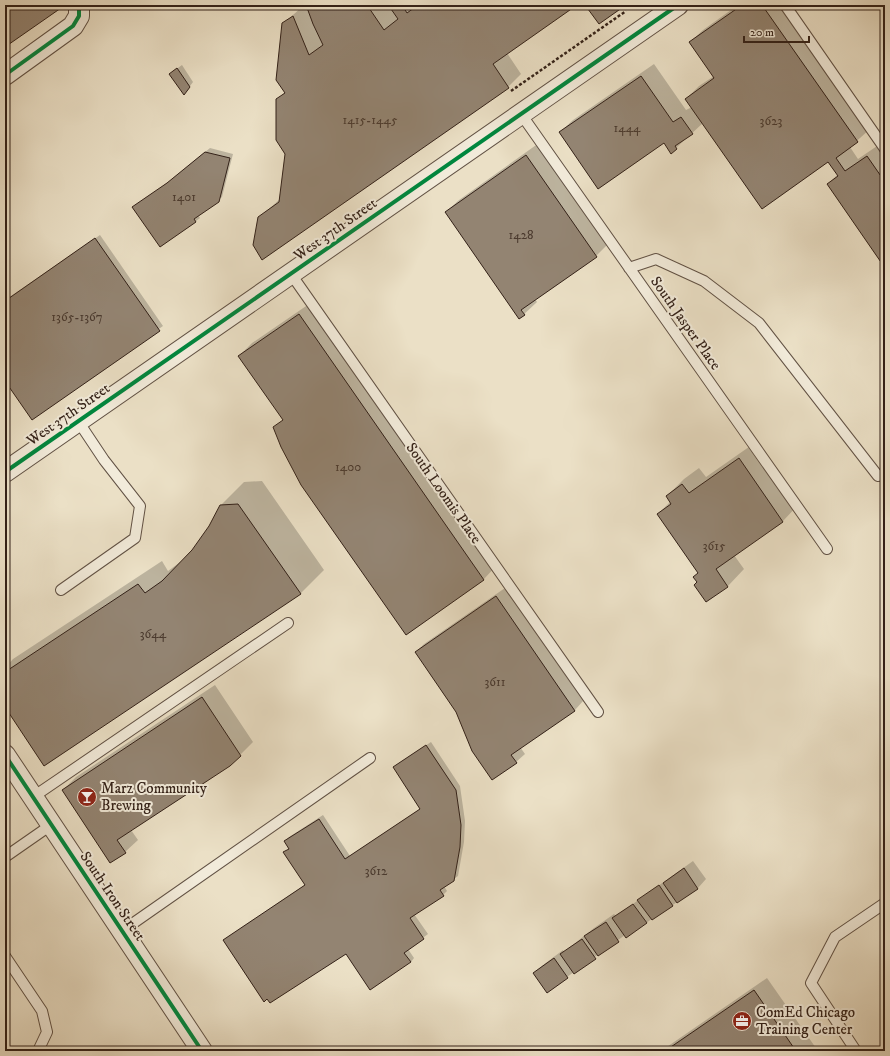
<svg xmlns="http://www.w3.org/2000/svg" width="890" height="1056" font-family="'IM FELL DW Pica',serif">
	<style>
		.shadow { fill: #0003 }
		.building { fill: #938472; stroke: #332118 }
		.lines { fill: none; stroke-linecap: round; stroke-linejoin: round }
		.lane-casing { stroke: #615144; stroke-width: 12 }
		.street-casing { stroke: #615144; stroke-width: 22 }
		.path { stroke: #332118; stroke-width: 2.5; stroke-dasharray: 3 2; stroke-linecap: butt }
		.lane { stroke: #f2ebda; stroke-width: 10 }
		.street { stroke: #f2ebda; stroke-width: 20 }
		.cycleway-casing { stroke: #f2ebda; stroke-width: 6 }
		.cycleway { stroke: #00873e; stroke-width: 4 }
		.labels { text-anchor: middle; stroke-width: 4; stroke-linejoin: round; paint-order: stroke }
		.number-label { font-size: 13px; fill: #4b3a2e }
		.street-label { font-size: 15px; fill: #332118; stroke: #f2ebda }
		.poi-label { font-size: 15px; fill: #332118; stroke: #f2ebda; text-anchor: start }
	</style>
	<rect width="100%" height="100%" fill="#ebe0c6"/>
	<filter id="stains"><feTurbulence type="fractalNoise" baseFrequency=".005" numOctaves="4"/><feColorMatrix values="0 0 0 0 .2 0 0 0 0 .09 0 0 0 0 .02 0 0 0 .5 -.17"/></filter>
	<radialGradient id="worn" r=".72"><stop offset=".6" stop-color="#630" stop-opacity="0"/><stop offset="1" stop-color="#630" stop-opacity=".3"/></radialGradient>
	<path class="shadow" d="M304,5H388L391,9L396,5H575L507,53L521,74L508,87L263,258L259,218L281,198L286,154L277,100L285,92L283,24Z
		M738,5H783L870,129L850,147L858,159L880,144L885,151V266L828,184L838,174L829,161L703,123L676,148L665,142L560,132L573,120L654,64L686,110L692,107L686,99L699,86L714,76L690,42L703,30Z
		M182,65L193,82L184,94L175,70Z
		M539,143L609,243L596,256L535,299L537,302L520,318L446,212L459,200Z
		M210,148L233,154L222,197L198,215L200,218L196,221L161,246L134,207L172,179Z
		M100,235L163,326L32,418L5,379V300Z
		M312,302L496,566L484,579L406,634L275,428L284,419L239,356L252,343Z
		M756,442L799,504L783,521L734,555L744,569L728,586L706,600L698,582L699,573L658,514L671,501L667,496L684,479L699,468L706,477Z
		M262,481L324,570L301,593L44,764L5,705V668L13,659L162,561L168,571L183,560L193,550L210,526L221,505L244,482Z
		M505,588L583,701L575,710L520,747L525,754L516,762L416,652L424,644Z
		M215,685L253,742L240,755L131,830L138,840L125,852L63,790L76,777Z
		M431,742L460,786L465,821L464,842L458,876L444,886L447,891L443,895L414,914L428,934L408,949L414,958L411,962L346,952L224,940L306,884L285,852L290,848L285,841L289,837L323,815L350,856L421,808L398,764Z
		M693,861L706,879L698,888L646,923L625,935L567,977L534,973L543,965L563,950L564,952L594,928L614,914L616,916Z
		M767,978L818,1051H661Z"/>
	<path class="building" d="M5,5H58L61,8L5,47Z
		M306,5H367L384,30L398,19L391,9L396,5H402L407,13L418,5H577L493,64L509,88L262,260L253,245L258,217L279,202L285,154L276,140V99L285,93L276,80L282,23L293,16L309,55L323,45L313,24Z
		M585,5H626L599,24Z
		M742,5H762L858,142L836,158L845,171L867,156L885,182V268L827,184L838,176L828,162L762,209L685,99L714,78L689,42Z
		M177,68L190,87L184,95L169,74Z
		M641,76L673,122L681,117L693,134L675,146L677,149L671,154L664,143L598,189L559,132Z
		M205,152L230,158L219,202L194,219L196,222L160,247L132,207L167,183Z
		M526,155L597,257L521,310L525,315L519,319L445,212Z
		M95,238L160,331L32,420L5,381V301Z
		M299,314L484,580L406,635L301,485L281,447L273,427L283,420L238,356Z
		M739,458L783,522L716,569L728,587L706,602L694,585L697,582L693,577L698,573L657,514L671,504L666,496L682,484L689,493Z
		M238,504L301,594L44,766L5,707V672L138,584L145,593L162,581L192,550L209,526L220,505Z
		M496,596L575,711L511,755L517,763L492,780L472,751L456,712L415,652Z
		M202,697L241,756L230,766L117,840L126,853L110,863L62,790Z
		M426,745L456,790L461,825L460,847L454,881L440,890L444,896L410,918L424,939L404,953L411,962L370,990L346,954L270,1003L267,999L264,1002L223,940L305,885L283,852L289,849L284,841L319,819L345,859L420,809L393,767Z
		M684,868L698,889L677,903L663,883Z
		M659,885L673,906L652,920L637,900Z
		M633,904L647,923L626,938L612,918Z
		M606,922L619,942L598,956L584,936Z
		M582,939L596,959L574,974L560,954Z
		M554,958L568,978L547,993L533,973Z
		M754,990L796,1051H665Z"/>
	<g class="lines">
		<g class="lane-casing">
			<path id="lane" d="M785,5L885,149
				M521,114L827,549
				M629,268L656,259L704,281L759,323L878,476
				M291,274L598,712
				M61,590L135,538L140,506L104,460L78,421
				M33,797L288,623
				M5,857L51,825
				M122,931L370,758
				M5,956L42,1011L47,1032L38,1051
				M856,1051L811,983L835,937L885,903"/>
		</g>
		<g class="street-casing">
			<path id="street" d="M5,75L73,26L79,16V5
				M5,472L678,5
				M5,755L202,1051"/>
		</g>
		<path class="path" d="M511,91L626,11"/>
		<use href="#lane" class="lane"/>
		<use href="#street" class="street"/>
		<g class="cycleway-casing">
			<path id="cycleway" d="M5,75L73,26L79,16V5
				M5,472L678,5
				M5,755L202,1051"/>
		</g>
		<use href="#cycleway" class="cycleway"/>
	</g>
	<defs>
		<g id="bar-disc" transform="scale(1)"><circle r="9.5" fill="#8f2418" stroke="#f2ebda"/><path d="M-6-5H6L.8 .8V4.5H3.5V6h-7V4.5H-.8V.8Z" fill="#fff"/></g>
		<g id="office-disc" transform="scale(1)"><circle r="9.5" fill="#8f2418" stroke="#f2ebda"/><path d="M-6-3h4V-5.5h4V-3h4V5H-6ZM-1-4.5V-3h2v-1.5ZM-6 0V1H6V0Z" fill="#fff"/></g>
	</defs>
	<g fill-rule="evenodd">
		<use href="#bar-disc" x="87" y="797"/>
		<use href="#office-disc" x="742" y="1021"/>
	</g>
	<g class="labels">
		<g class="number-label">
			<text x="370" y="124">1415-1445</text>
			<text x="771" y="125">3623</text>
			<text x="627" y="132">1444</text>
			<text x="184" y="201">1401</text>
			<text x="521" y="239">1428</text>
			<text x="77" y="321">1365-1367</text>
			<text x="348" y="471">1400</text>
			<text x="714" y="550">3615</text>
			<text x="153" y="638">3644</text>
			<text x="495" y="686">3611</text>
			<text x="376" y="875">3612</text>
		</g>
		<g class="street-label">
			<text transform="translate(335 229) rotate(-35)" y="5">West 37th Street</text>
			<text transform="translate(686 323) rotate(55)" y="5">South Jasper Place</text>
			<text transform="translate(68 414) rotate(-35)" y="5">West 37th Street</text>
			<text transform="translate(444 493) rotate(55)" y="5">South Loomis Place</text>
			<text transform="translate(113 896) rotate(56)" y="5">South Iron Street</text>
		</g>
		<g class="poi-label">
			<text x="101" y="793">Marz Community<tspan x="101" dy="17">Brewing</tspan></text>
			<text x="756" y="1017">ComEd Chicago<tspan x="756" dy="17">Training Center</tspan></text>
		</g>
	</g>
	<rect width="890" height="1056" fill="none" stroke="#ebe0c6" stroke-width="20"/>
	<rect x="6" y="6" width="878" height="1044" fill="none" stroke="#332118" stroke-width="2"/>
	<rect x="10" y="10" width="870" height="1036" fill="none" stroke="#332118"/>
	<path d="M744 36v6h65v-6" fill="none" stroke="#332118" stroke-width="2"/>
	<text x="750" y="36" font-size="12" fill="#332118" stroke="#f2ebda" stroke-width="3" paint-order="stroke">20 m</text>
	<rect width="100%" height="100%" filter="url(#stains)"/>
	<rect width="100%" height="100%" fill="url(#worn)"/>
</svg>
